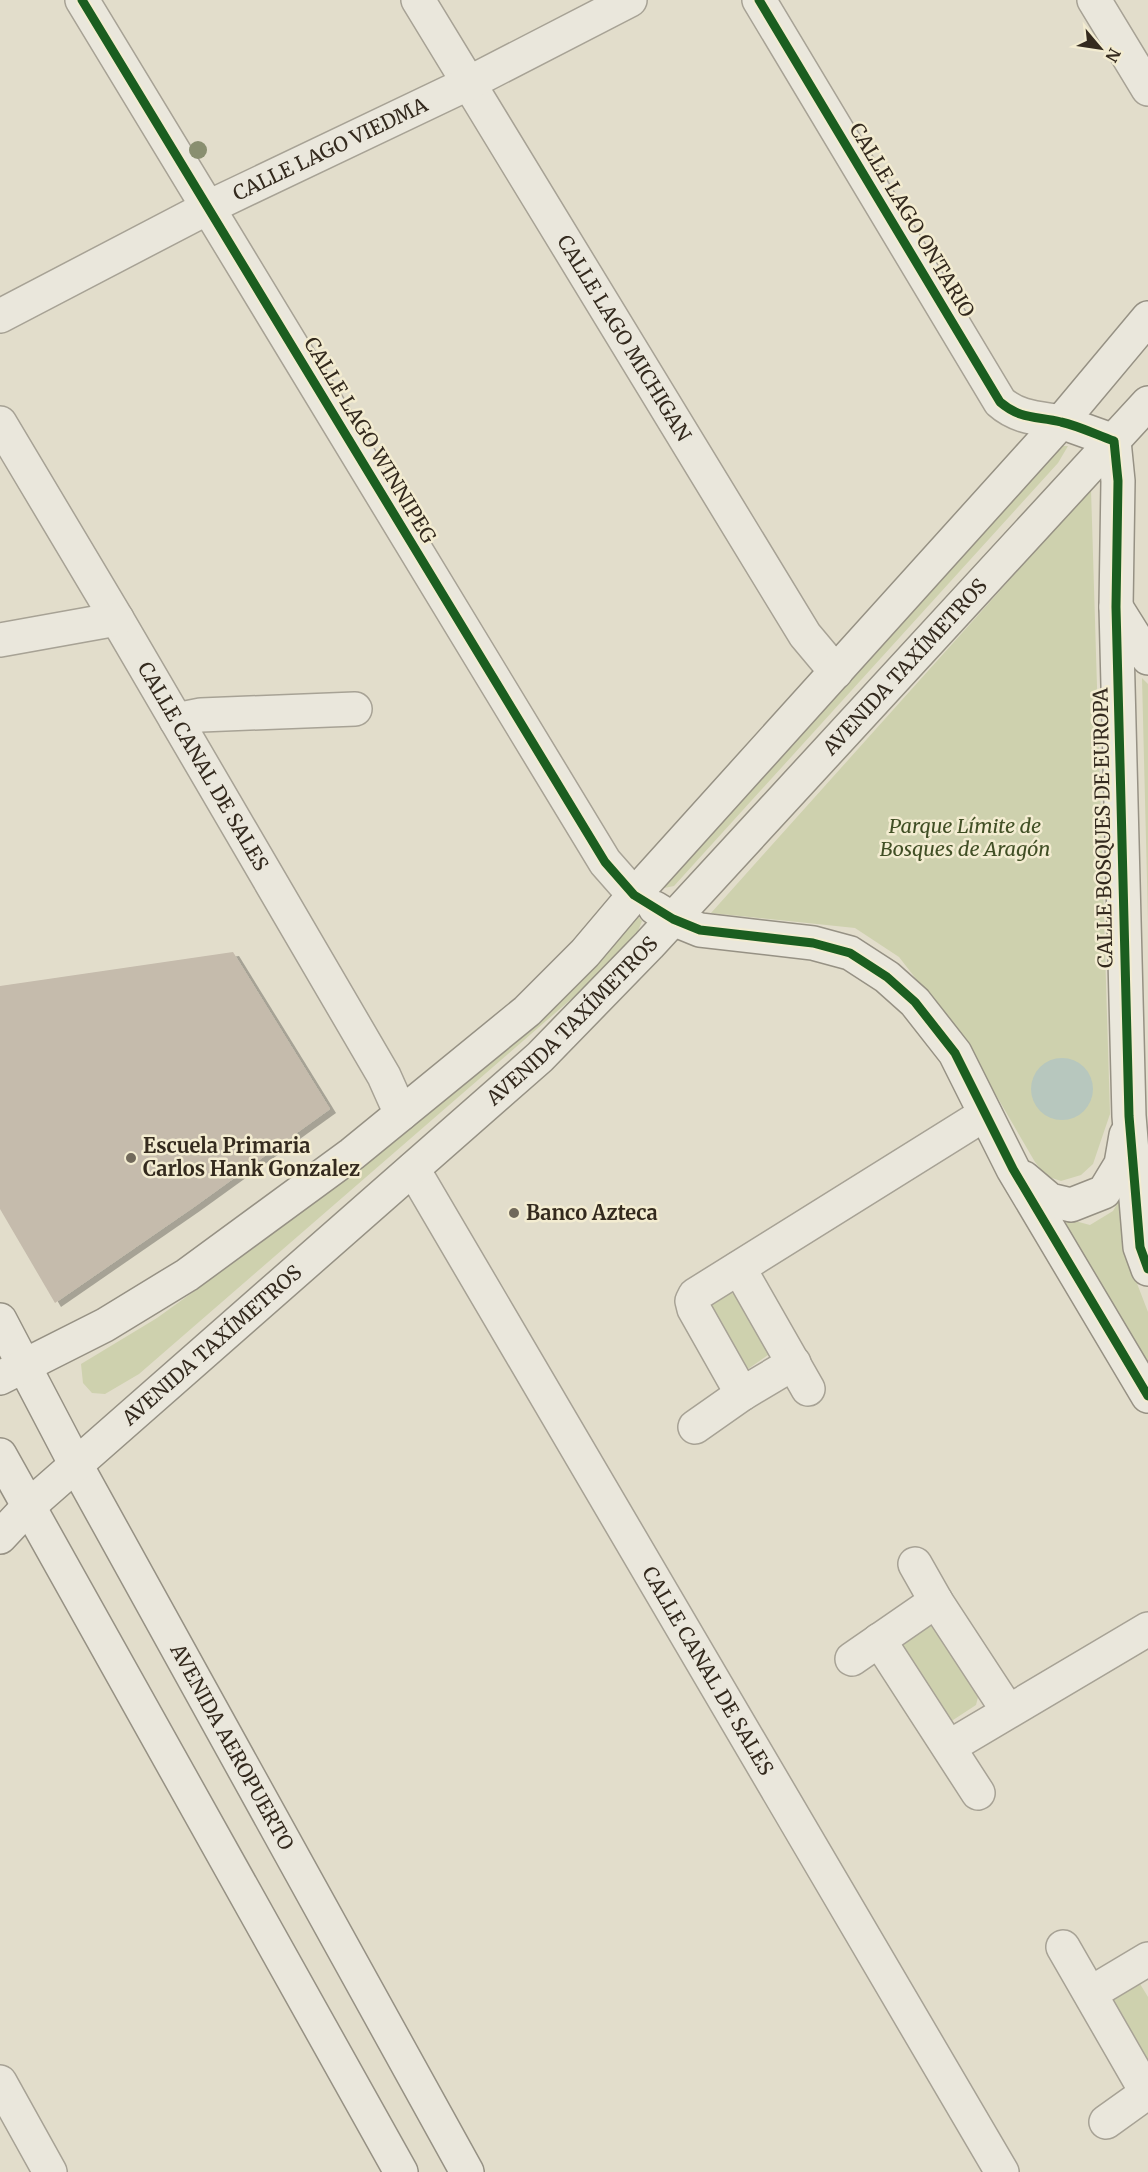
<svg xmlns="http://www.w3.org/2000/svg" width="1148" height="2172" font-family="Merriweather,serif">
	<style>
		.green { fill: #ced1ae }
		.water { fill: #b7c7be }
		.building { fill: #c5bbac; filter: url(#shadow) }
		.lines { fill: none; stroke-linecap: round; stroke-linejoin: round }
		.street-casing { stroke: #a7a295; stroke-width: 36 }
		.secondary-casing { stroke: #969184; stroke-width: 36 }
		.street { stroke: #eae7dc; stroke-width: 33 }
		.secondary { stroke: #eae7dc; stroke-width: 33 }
		.cycleway-casing { stroke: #f3ecd1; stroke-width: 13 }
		.cycleway { stroke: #1b5e20; stroke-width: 9 }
		.tree { fill: #898f70 }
		.poi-dot { fill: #71695b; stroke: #f3ecd1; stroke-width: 2 }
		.labels { text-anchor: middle; stroke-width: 5; stroke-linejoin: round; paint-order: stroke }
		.street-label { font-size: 20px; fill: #342a1e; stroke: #f3ecd1 }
		.park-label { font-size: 20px; font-style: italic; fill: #414f25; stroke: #f3ecd1 }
		.poi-label { font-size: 20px; font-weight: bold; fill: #342a1e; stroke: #f3ecd1; text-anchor: start }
	</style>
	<defs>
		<filter id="shadow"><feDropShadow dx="6" dy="4" stdDeviation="0" flood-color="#0004"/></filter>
	</defs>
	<rect width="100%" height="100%" fill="#e2ddcb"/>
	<path class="green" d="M1050,446H1068L1058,463L674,886L659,889Z
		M1091,489L1110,1114L1093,1164L1081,1175L1061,1181L1046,1176L1035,1162L965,1042L899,957L855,928L711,913Z
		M1142,678L1148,684V921Z
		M637,915L642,921L638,931L584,988L139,1374L105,1394L92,1393L83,1383L81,1364L157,1318L261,1243L578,976Z
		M1120,1199L1128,1260L1148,1312V1371L1091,1280L1064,1218L1090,1225L1113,1211Z
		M723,1288L743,1299L772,1346L768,1355L748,1369L738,1364L708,1299Z
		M925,1625L949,1631L982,1681L976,1705L950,1722L901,1643Z
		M1134,1974L1148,1997V2063L1106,1990Z"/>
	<path class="water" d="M1031 1089a31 31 0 1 1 62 0a31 31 0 1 1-62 0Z"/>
	<path class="building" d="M233,952L330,1109L194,1207L55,1303L0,1209V986Z"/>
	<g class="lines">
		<g class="street-casing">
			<g id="street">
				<path d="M82,0L605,862L634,895"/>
				<path id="s1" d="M418,0L805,635L836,672"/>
				<path d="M759,0L1000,402C1018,418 1038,418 1061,422"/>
				<path d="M1094,0L1148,89"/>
				<path id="s2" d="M0,316L209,207L469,83L630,0"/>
				<path id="s3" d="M0,423L117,619L384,1076L401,1114"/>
				<path d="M0,640L117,619"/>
				<path d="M176,720L201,715L355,709"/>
				<path id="s4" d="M413,1169L1002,2172"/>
				<path d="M739,1268L808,1389"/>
				<path d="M742,1394L694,1309L692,1301L695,1295L985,1114"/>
				<path d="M695,1427L742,1394L794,1363"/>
				<path d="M915,1564L936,1601L1008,1711"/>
				<path d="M879,1640L978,1793"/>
				<path d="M852,1659L936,1601"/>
				<path d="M949,1747L1148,1629"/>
				<path d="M1063,1947L1147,2093"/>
				<path d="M1091,1993L1148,1959"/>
				<path d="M0,2082L50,2172"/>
				<path d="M1106,2122L1148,2092"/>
			</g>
		</g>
		<g class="secondary-casing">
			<g id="secondary">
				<path d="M1061,422L1114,441L1118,481L1116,607L1129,1116L1140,1247L1148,1269"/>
				<path d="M1116,607L1148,658"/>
				<path d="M655,908L673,919L700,930L813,943L850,953L887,977L915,1002L955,1053L1013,1169L1148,1396"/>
				<path d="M1024,1178L1050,1200L1071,1205L1104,1192L1121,1164L1126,1135"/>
				<path id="s5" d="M0,1320L76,1465L467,2172"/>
				<path d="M0,1378L105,1325L187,1275L352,1154L527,1011L585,953L634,895L1061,422L1148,318"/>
				<path d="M0,1455L401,2172"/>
				<path id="s6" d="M0,1537L29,1506L540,1057L649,945L1148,403"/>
			</g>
		</g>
		<use href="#street" class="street"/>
		<use href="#secondary" class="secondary"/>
		<g class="cycleway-casing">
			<path id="cycleway" d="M82,0L605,862L634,895L673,919L700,930L813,943L850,953L887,977L915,1002L955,1053L1013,1169L1148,1396
				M759,0L1000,402C1021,420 1037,416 1061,422C1079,426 1097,435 1114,441L1118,481L1116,607L1129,1116L1140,1247L1148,1269"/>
		</g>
		<use href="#cycleway" class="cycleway"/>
	</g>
	<circle class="tree" cx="198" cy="150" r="9"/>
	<g class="poi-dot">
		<circle cx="131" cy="1158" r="6"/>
		<circle cx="514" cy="1213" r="6"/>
	</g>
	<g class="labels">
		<g class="street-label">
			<text dy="7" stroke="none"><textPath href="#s2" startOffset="370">CALLE LAGO VIEDMA</textPath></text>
			<text transform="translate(912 220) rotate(59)" y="7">CALLE LAGO ONTARIO</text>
			<text dy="7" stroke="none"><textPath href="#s1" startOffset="396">CALLE LAGO MICHIGAN</textPath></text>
			<text transform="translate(370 440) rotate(59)" y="7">CALLE LAGO WINNIPEG</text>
			<text dy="7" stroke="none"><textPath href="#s6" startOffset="1257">AVENIDA TAXÍMETROS</textPath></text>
			<text dy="7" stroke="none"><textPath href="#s3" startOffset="399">CALLE CANAL DE SALES</textPath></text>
			<text transform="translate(1103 828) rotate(-91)" y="7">CALLE BOSQUES DE EUROPA</text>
			<text dy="7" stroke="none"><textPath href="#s6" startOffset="771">AVENIDA TAXÍMETROS</textPath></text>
			<text dy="7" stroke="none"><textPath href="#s6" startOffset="286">AVENIDA TAXÍMETROS</textPath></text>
			<text dy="7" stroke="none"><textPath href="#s4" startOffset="582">CALLE CANAL DE SALES</textPath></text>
			<text dy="7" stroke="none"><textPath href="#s5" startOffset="486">AVENIDA AEROPUERTO</textPath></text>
		</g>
		<g class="park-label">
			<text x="965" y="833">Parque Límite de<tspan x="965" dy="23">Bosques de Aragón</tspan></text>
		</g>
		<g class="poi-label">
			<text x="143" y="1153">Escuela Primaria<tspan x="143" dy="23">Carlos Hank Gonzalez</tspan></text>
			<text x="526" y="1220">Banco Azteca</text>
		</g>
	</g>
	<g transform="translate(1100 48) rotate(119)" stroke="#f3ecd1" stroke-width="4.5" paint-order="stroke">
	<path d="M0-4.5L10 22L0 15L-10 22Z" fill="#342a1e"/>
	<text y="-9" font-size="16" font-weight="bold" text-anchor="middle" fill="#342a1e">N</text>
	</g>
</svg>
